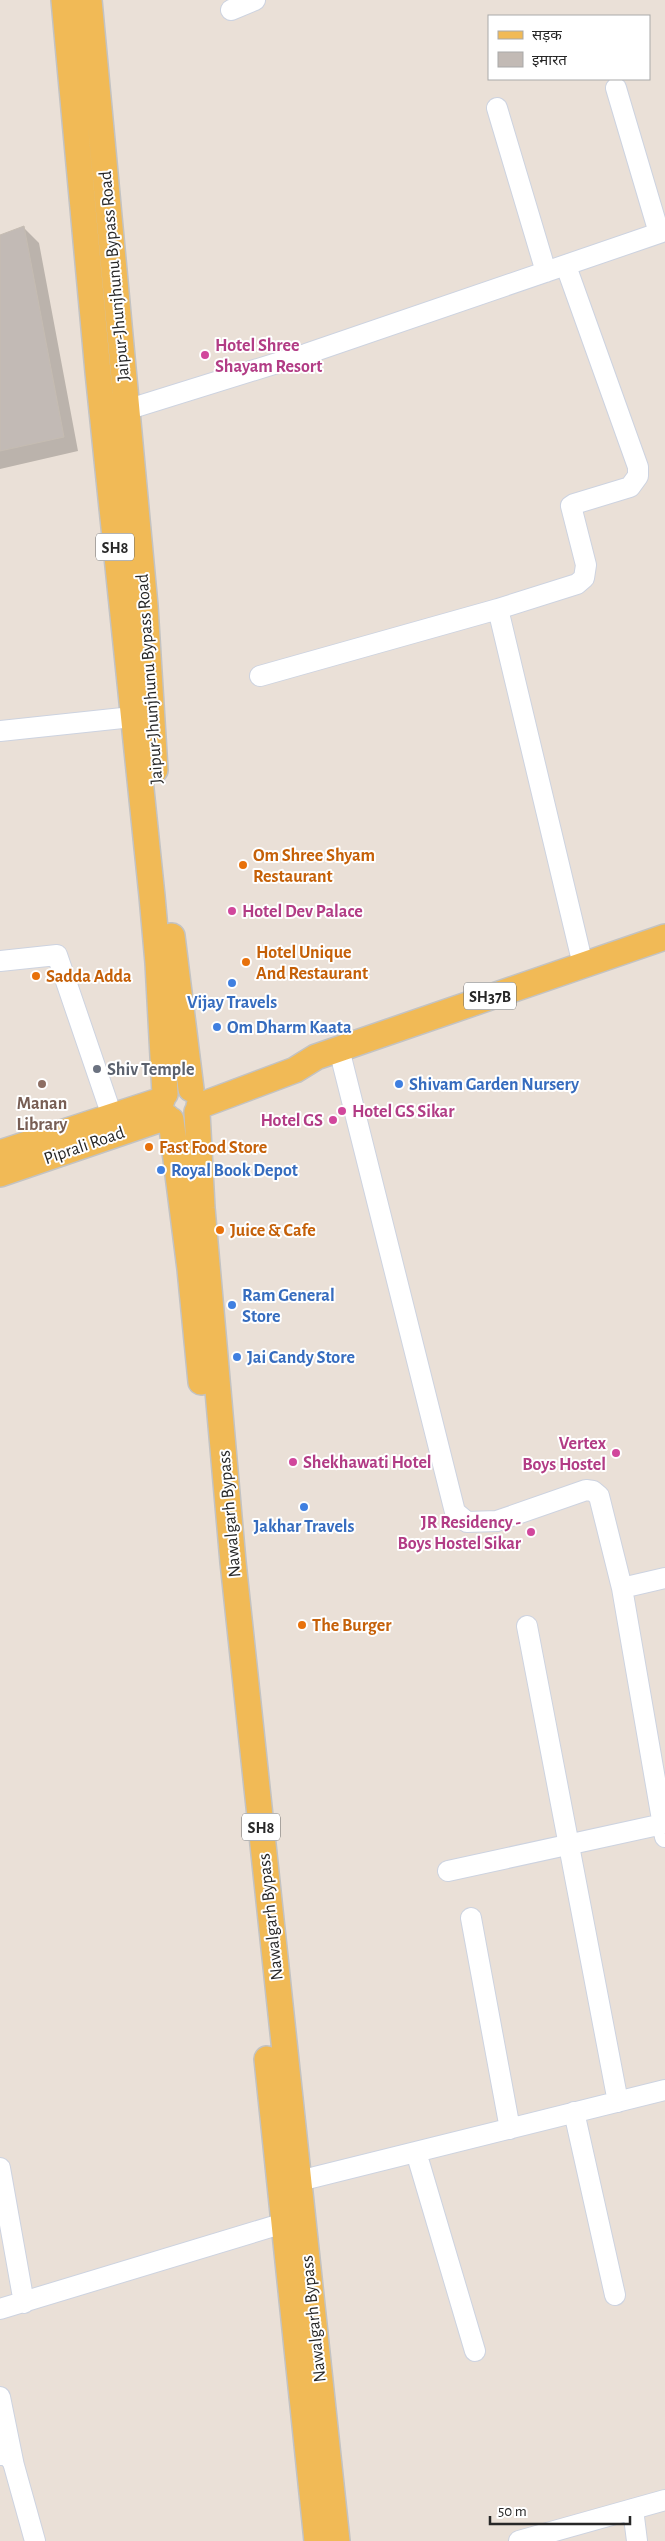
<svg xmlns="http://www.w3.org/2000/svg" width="665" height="2541" font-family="'Alegreya Sans','Noto Sans Devanagari',sans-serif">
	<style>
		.shadow { fill: #0003 }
		.building { fill: #c2bab5; stroke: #c5bcb2 }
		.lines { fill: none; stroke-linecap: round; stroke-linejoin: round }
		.minor-casing { stroke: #cdd3e0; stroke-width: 22 }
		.major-casing { stroke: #c3c3c3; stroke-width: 28 }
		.minor { stroke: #fff; stroke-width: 20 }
		.major { stroke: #f1ba56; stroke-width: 25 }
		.hotel-dot { fill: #d1479c; stroke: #fff; stroke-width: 2 }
		.food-dot { fill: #e8710a; stroke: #fff; stroke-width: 2 }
		.shop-dot { fill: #3f7fe0; stroke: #fff; stroke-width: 2 }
		.worship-dot { fill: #6b7280; stroke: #fff; stroke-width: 2 }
		.education-dot { fill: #8d6e63; stroke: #fff; stroke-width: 2 }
		.labels { text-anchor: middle; stroke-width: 4; stroke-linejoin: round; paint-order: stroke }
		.shield { fill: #fff; stroke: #686868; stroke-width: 1 }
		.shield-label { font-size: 16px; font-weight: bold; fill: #272727 }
		.street-label { font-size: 18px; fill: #272727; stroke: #fff }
		.hotel-label { font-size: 18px; font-weight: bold; fill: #b23c85; stroke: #fff; text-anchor: start }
		.food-label { font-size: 18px; font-weight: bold; fill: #c56008; stroke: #fff; text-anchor: start }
		.shop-label { font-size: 18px; font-weight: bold; fill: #366cbe; stroke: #fff; text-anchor: start }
		.worship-label { font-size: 18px; font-weight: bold; fill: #5b616d; stroke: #fff; text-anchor: start }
		.education-label { font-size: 18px; font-weight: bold; fill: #785e54; stroke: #fff }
	</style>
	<rect width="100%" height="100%" fill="#eae0d7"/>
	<path class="shadow" d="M24,228L39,243L78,451L0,469V236Z"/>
	<path class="building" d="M24,226L64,437L0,451V235Z"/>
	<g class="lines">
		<g class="minor-casing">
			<path id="minor" d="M231,10L255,0
				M616,88L659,233
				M497,108L546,272
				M566,266L638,467V476L630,487L574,504L571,506L586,565L584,578L577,584L498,609L583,965
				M126,410L306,354L665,231
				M260,676L498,609
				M0,731L132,717
				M0,961L57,955L112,1116
				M339,1049L455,1512L467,1522L497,1521L586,1490L593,1491L599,1496L622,1588L665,1837
				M622,1588L665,1578
				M527,1626L618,2102
				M448,1871L663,1824
				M471,1918L510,2129
				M574,2112L615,2295
				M416,2152L475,2351
				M0,2168L24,2303
				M299,2181L665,2090
				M0,2309L284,2223
				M0,2397L14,2466
				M0,2455H7L13,2462L35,2541
				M633,2509L637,2541
				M519,2541L665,2500"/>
		</g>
		<g class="major-casing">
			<path id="major" d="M64,0L98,372L152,896L158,963L165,1094
				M89,0L145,606L155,770
				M172,936L191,1089
				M199,1106L295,1070L316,1057L665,937
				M197,1112L202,1208L233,1562L337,2541
				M171,1120L190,1269L201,1382
				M0,1153L162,1100
				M0,1174L167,1117
				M267,2059L317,2541"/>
		</g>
		<use href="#minor" class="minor"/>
		<use href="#major" class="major"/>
	</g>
	<g class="hotel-dot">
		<circle cx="205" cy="355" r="5"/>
		<circle cx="232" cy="911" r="5"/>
		<circle cx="342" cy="1111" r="5"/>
		<circle cx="333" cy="1120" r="5"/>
		<circle cx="616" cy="1453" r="5"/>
		<circle cx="293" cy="1462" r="5"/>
		<circle cx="531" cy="1532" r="5"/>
	</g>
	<g class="food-dot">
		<circle cx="243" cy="865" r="5"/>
		<circle cx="246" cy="962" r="5"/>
		<circle cx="36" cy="976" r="5"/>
		<circle cx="149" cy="1147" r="5"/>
		<circle cx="220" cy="1230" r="5"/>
		<circle cx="302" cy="1625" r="5"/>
	</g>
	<g class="shop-dot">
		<circle cx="232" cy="983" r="5"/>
		<circle cx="217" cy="1027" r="5"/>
		<circle cx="399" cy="1084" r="5"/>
		<circle cx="161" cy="1170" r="5"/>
		<circle cx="232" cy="1305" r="5"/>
		<circle cx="237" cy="1357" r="5"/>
		<circle cx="304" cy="1507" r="5"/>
	</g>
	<circle class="worship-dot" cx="97" cy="1069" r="5"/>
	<circle class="education-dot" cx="42" cy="1084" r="5"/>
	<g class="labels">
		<g class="shield">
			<rect x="96" y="533.5" width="38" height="27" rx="4"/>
			<rect x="464" y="982.5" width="52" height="27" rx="4"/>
			<rect x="242" y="1813.5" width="38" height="27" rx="4"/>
		</g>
		<g class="shield-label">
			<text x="115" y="553">SH8</text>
			<text x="490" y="1002">SH37B</text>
			<text x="261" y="1833">SH8</text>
		</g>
		<g class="street-label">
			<text transform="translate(114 276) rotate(-95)" y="6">Jaipur-Jhunjhunu Bypass Road</text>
			<text transform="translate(149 679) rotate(-94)" y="6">Jaipur-Jhunjhunu Bypass Road</text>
			<text transform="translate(84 1145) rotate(-19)" y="6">Piprali Road</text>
			<text transform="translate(229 1514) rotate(-95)" y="6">Nawalgarh Bypass</text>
			<text transform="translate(270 1917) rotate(-96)" y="6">Nawalgarh Bypass</text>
			<text transform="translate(313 2319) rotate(-96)" y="6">Nawalgarh Bypass</text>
		</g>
		<g class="hotel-label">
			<text x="215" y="351">Hotel Shree<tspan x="215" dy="21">Shayam Resort</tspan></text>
			<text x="242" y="917">Hotel Dev Palace</text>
			<text x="352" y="1117">Hotel GS Sikar</text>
			<text x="323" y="1126" text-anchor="end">Hotel GS</text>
			<text x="606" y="1449" text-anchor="end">Vertex<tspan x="606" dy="21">Boys Hostel</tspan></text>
			<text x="303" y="1468">Shekhawati Hotel</text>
			<text x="521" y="1528" text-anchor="end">JR Residency -<tspan x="521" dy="21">Boys Hostel Sikar</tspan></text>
		</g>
		<g class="food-label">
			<text x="253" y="861">Om Shree Shyam<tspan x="253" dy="21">Restaurant</tspan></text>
			<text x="256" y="958">Hotel Unique<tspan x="256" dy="21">And Restaurant</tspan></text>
			<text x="46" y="982">Sadda Adda</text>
			<text x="159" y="1153">Fast Food Store</text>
			<text x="230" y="1236">Juice &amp; Cafe</text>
			<text x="312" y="1631">The Burger</text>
		</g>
		<g class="shop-label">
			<text x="232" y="1008" text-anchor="middle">Vijay Travels</text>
			<text x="227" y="1033">Om Dharm Kaata</text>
			<text x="409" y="1090">Shivam Garden Nursery</text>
			<text x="171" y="1176">Royal Book Depot</text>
			<text x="242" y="1301">Ram General<tspan x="242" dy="21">Store</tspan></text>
			<text x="247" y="1363">Jai Candy Store</text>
			<text x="304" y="1532" text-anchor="middle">Jakhar Travels</text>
		</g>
		<g class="worship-label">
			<text x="107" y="1075">Shiv Temple</text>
		</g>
		<g class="education-label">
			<text x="42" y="1109">Manan<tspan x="42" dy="21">Library</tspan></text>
		</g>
	</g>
	<rect x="488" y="15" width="162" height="65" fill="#ffffff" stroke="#a9a9a9"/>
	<rect x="498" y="31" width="25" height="8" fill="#f1ba56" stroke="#a9a9a9"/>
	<text x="532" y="40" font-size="15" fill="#272727">सड़क</text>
	<rect x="498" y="52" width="25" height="15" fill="#c2bab5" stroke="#a9a9a9"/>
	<text x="532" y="65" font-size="15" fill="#272727">इमारत</text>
	<path d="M490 2516v8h140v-8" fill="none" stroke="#272727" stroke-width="2.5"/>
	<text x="498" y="2516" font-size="15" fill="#272727" stroke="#ffffff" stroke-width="4" paint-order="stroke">50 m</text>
</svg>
